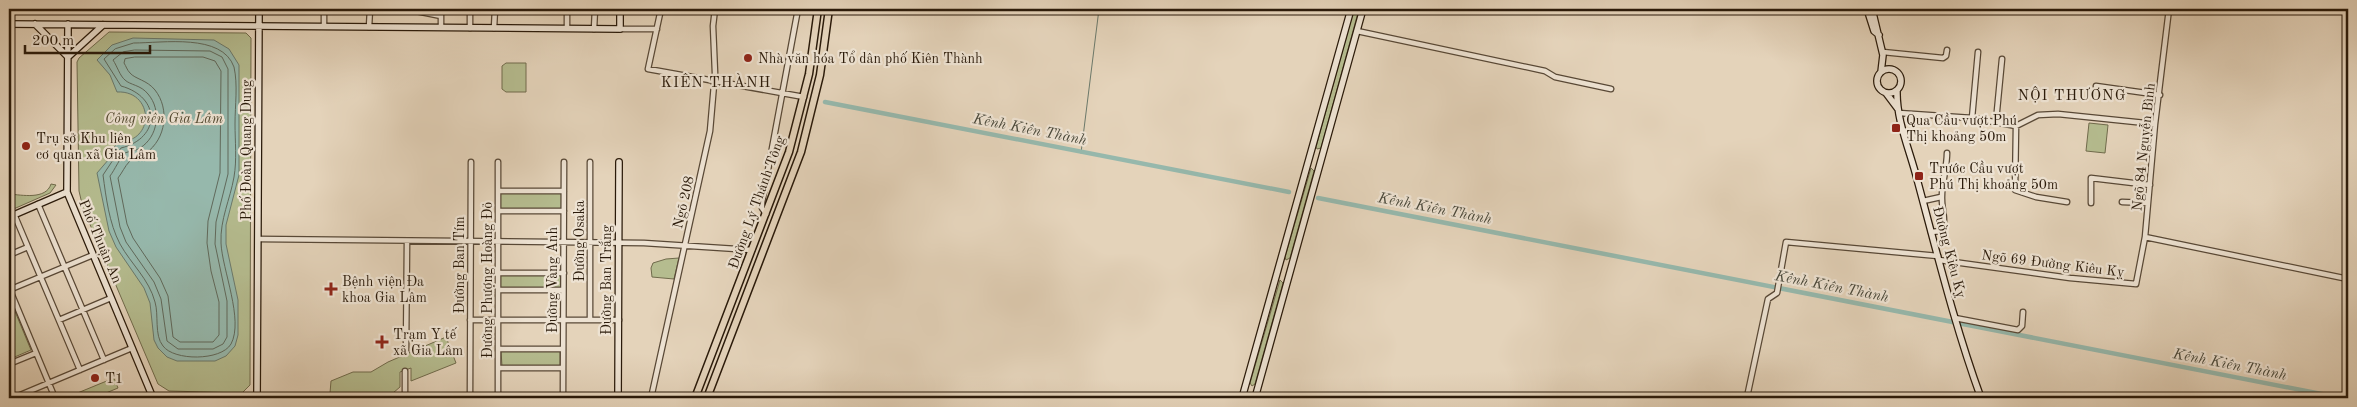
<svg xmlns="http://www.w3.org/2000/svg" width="2357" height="407" font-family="'Old Standard TT',serif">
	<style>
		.green { fill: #b5bc8f; stroke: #706b4c }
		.water { fill: #96b8ac; stroke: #6b796b }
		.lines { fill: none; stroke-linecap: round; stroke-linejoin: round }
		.shore { stroke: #60695b; stroke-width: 1 }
		.stream { stroke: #6b796b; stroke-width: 1 }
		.canal { stroke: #96b8ac; stroke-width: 4.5 }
		.street-casing { stroke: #584836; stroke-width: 7 }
		.secondary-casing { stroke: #2a1a0a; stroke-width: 8 }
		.primary-casing { stroke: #2a1a0a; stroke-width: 9 }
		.street { stroke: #ede2d2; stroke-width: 4.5 }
		.secondary { stroke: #ede2d2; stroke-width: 5.5 }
		.primary { stroke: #e4d3ba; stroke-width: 6 }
		.poi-dot { fill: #8f2418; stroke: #ede2d2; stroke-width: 2 }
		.labels { text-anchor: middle; stroke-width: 4.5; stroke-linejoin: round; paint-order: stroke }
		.poi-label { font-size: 14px; fill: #2a1a0a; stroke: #ede2d2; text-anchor: start }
		.park-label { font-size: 14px; font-style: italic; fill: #544b32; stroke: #ede2d2 }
		.street-label { font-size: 14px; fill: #2a1a0a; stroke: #ede2d2 }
		.neighbourhood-label { font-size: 15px; letter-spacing: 1px; fill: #2a1a0a; stroke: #ede2d2 }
		.water-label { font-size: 15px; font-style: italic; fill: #4a493b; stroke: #ede2d2 }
	</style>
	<rect width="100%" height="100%" fill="#e4d3ba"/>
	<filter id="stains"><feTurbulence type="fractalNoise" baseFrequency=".004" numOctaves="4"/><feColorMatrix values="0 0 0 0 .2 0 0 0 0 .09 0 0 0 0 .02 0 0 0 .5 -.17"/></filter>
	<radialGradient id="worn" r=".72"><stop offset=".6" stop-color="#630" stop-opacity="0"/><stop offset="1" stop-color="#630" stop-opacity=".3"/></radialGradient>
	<path class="green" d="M1354,9H1359L1321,148L1317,149L1316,147Z
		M109,32L246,33L251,38L250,385L242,393L169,391L158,384L83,208L79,191L77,62L79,58Z
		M506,63H526V92H506L502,89V66Z
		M2089,123L2108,125L2105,153L2086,151Z
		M1311,168L1314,171L1290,258L1286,260L1285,257Z
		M51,184L56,185L50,193L9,211V194C22,195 46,200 51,184Z
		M498,191H564V211H498Z
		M679,258L674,279L652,277L651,268L653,263L666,259Z
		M498,273H564L563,290H498Z
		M1280,280L1283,283L1255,384L1252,386L1250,383Z
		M9,297L31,350L10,359H9Z
		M446,337L456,363L411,381V368L400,372V387L393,393H330L331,381L353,372H371L388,362Z
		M501,351H560V366H502Z
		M114,378L118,388L94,398H77L75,394Z"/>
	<path class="water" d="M133,38L214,40L229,49L239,65V175L226,225V244L238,300V335L235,346L226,356L215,361H177L167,357L158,348L154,340L150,303L144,288L116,247L109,231L97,173L109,159L117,142C156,143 154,90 117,92L110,75L97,60L112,45Z"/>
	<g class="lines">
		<path class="shore" d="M134,43C163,43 222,33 234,67C238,85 235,105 235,124C235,141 237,160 234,177C230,200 220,219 221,243C222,269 244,320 231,344C221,361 174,361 163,346C154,335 159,315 155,302C149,279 131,264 120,244C109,223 106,197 103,175L121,148C161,138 161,97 121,86L104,59L115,49Z
			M135,50L210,51L222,57L228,69V174L216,222L215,244L227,301V337L223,344L213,349H178L167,341L161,299L154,282L126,242L120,227L110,176C114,171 121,156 125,153C129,151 136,151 140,148C158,137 162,110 148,94C141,85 130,85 125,80C120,76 117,66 113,60L123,52Z
			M135,57H203L215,61L221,71L220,173L208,221L207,243L211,271L219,302V335L213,342H180L173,337L168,296L160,278L133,238L127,224L118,178C122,173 125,166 129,162C133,157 141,156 146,153C166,139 170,109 155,90C147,80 135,79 130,73C127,70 126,66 124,63L125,59Z"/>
		<path class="stream" d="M1081,153L1099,9"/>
		<path class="canal" d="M825,102L1289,192
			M1318,198L2342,398"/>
		<g class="street-casing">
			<path id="street" d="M324,9V26
				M406,9L441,16
				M661,9L648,69L804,97
				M369,27L370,9
				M441,27V9
				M470,28V9
				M494,28L495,9
				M567,28V9
				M594,29L595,9
				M620,29H657
				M1357,31L1545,71L1555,77L1611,89
				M1883,52L1943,58L1946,56L1947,50
				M2096,86L2160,95
				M1899,113L1972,118L2016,126L2038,115L2058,114L2155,124
				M1972,118L1978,52
				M1996,121L2002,59
				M2016,126L2015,190L2036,197L2067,202
				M498,191H564
				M1923,201L1941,197
				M2122,202L2148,203
				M2091,203V178L2150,185
				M38,204L104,360
				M498,211H564
				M14,214L80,370
				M766,214L762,208V202L798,9
				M1931,232L1941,231C1947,223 1942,210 1942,200C1941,185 1947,169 1947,153
				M2145,237L2348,279
				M258,239L644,243L752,250
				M9,255L28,247
				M1939,260L2070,278L2136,284L2145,237L2155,124L2169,9
				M498,273H564
				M9,290L93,255
				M10,290L55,398
				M498,290H563
				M1955,318L2018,330L2022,326L2023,312
				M59,320L111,298
				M470,320H619
				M590,320V162
				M498,349H563
				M406,352L407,241
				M9,364L36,353
				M498,368H563
				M1747,397L1768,299L1777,293L1786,242L1938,256
				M13,398L132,348
				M405,398V371
				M470,398L471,162
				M498,398V162
				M563,398L564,162
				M651,398L710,131L715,73L713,26L715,9"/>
		</g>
		<g class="secondary-casing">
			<path id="secondary" d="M1867,9L1874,31L1879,35
				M1872,9L1883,55L1881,72
				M9,24L620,29V9
				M35,24L68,57
				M68,24L67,192L153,398
				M68,57L103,25
				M1877 81a12 12 0 1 1 24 0a12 12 0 1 1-24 0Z
				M1897,90C1896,120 1910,151 1917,179C1937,253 1955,327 1981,398
				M1886,93L1898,109
				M9,217L67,192
				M257,398L259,9
				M618,398L619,162
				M1242,398L1351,9
				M1255,398L1363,9"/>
		</g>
		<g class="primary-casing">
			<path id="primary" d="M695,398L789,152L809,74L818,9
				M707,398L801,152L820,75L829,9"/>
		</g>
		<use href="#street" class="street"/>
		<use href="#secondary" class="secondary"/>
		<use href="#primary" class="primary"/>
	</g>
	<g class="poi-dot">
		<circle cx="748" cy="58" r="5"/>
		<rect x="1891" y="123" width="10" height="10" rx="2.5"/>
		<circle cx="26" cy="146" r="5"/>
		<rect x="1914" y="171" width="10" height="10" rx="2.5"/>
		<path d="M328.5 281.5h5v5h5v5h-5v5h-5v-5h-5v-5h5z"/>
		<path d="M379.5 334.5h5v5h5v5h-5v5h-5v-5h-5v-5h5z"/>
		<circle cx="95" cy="378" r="5"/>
	</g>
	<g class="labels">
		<g class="poi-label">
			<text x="758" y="63">Nhà văn hóa Tổ dân phố Kiên Thành</text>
			<text x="1906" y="125">Qua Cầu vượt Phú<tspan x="1906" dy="16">Thị khoảng 50m</tspan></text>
			<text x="36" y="143">Trụ sở Khu liên<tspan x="36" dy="16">cơ quan xã Gia Lâm</tspan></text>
			<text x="1929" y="173">Trước Cầu vượt<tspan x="1929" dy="16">Phú Thị khoảng 50m</tspan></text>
			<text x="342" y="286">Bệnh viện Đa<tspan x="342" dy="16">khoa Gia Lâm</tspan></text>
			<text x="393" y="339">Trạm Y tế<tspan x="393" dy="16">xã Gia Lâm</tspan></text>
			<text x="105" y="383">T1</text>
		</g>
		<g class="park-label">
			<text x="164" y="123">Công viên Gia Lâm</text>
		</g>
		<g class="street-label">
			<text transform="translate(2143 147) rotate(-84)" y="5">Ngõ 84 Nguyễn Bình</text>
			<text transform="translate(246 150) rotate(-90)" y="5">Phố Đoàn Quang Dung</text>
			<text transform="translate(683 202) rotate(-77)" y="5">Ngõ 208</text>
			<text transform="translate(756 202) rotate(-70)" y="5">Đường Lý Thánh Tông</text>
			<text transform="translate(101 241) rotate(67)" y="5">Phố Thuận An</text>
			<text transform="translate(579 241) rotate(-90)" y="5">Đường Osaka</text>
			<text transform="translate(1950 252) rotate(75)" y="5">Đường Kiêu Kỵ</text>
			<text transform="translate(2053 263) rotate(7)" y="5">Ngõ 69 Đường Kiêu Kỵ</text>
			<text transform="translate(459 265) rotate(-90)" y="5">Đường Ban Tím</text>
			<text transform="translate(487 280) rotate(-90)" y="5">Đường Phượng Hoàng Đỏ</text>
			<text transform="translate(552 280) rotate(-90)" y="5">Đường Vàng Anh</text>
			<text transform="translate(606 280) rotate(-90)" y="5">Đường Ban Trắng</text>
		</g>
		<g class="neighbourhood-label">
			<text x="716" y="87">KIÊN THÀNH</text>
			<text x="2072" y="100">NỘI THƯƠNG</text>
		</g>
		<g class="water-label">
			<text transform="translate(1030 129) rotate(11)" y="5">Kênh Kiên Thành</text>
			<text transform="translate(1435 208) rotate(11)" y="5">Kênh Kiên Thành</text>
			<text transform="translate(1832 286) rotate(11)" y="5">Kênh Kiên Thành</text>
			<text transform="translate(2230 364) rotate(11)" y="5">Kênh Kiên Thành</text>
		</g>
	</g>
	<rect width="2357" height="407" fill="none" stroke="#e4d3ba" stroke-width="30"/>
	<rect x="10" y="10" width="2337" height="387" fill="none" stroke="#2a1a0a" stroke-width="2.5"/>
	<rect x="15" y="15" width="2327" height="377" fill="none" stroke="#2a1a0a"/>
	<path d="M25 45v8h125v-8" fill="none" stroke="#2a1a0a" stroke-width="2.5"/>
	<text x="32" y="45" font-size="15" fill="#2a1a0a" stroke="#ede2d2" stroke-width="4" paint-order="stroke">200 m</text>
	<rect width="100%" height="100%" filter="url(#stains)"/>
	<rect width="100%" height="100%" fill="url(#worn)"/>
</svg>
